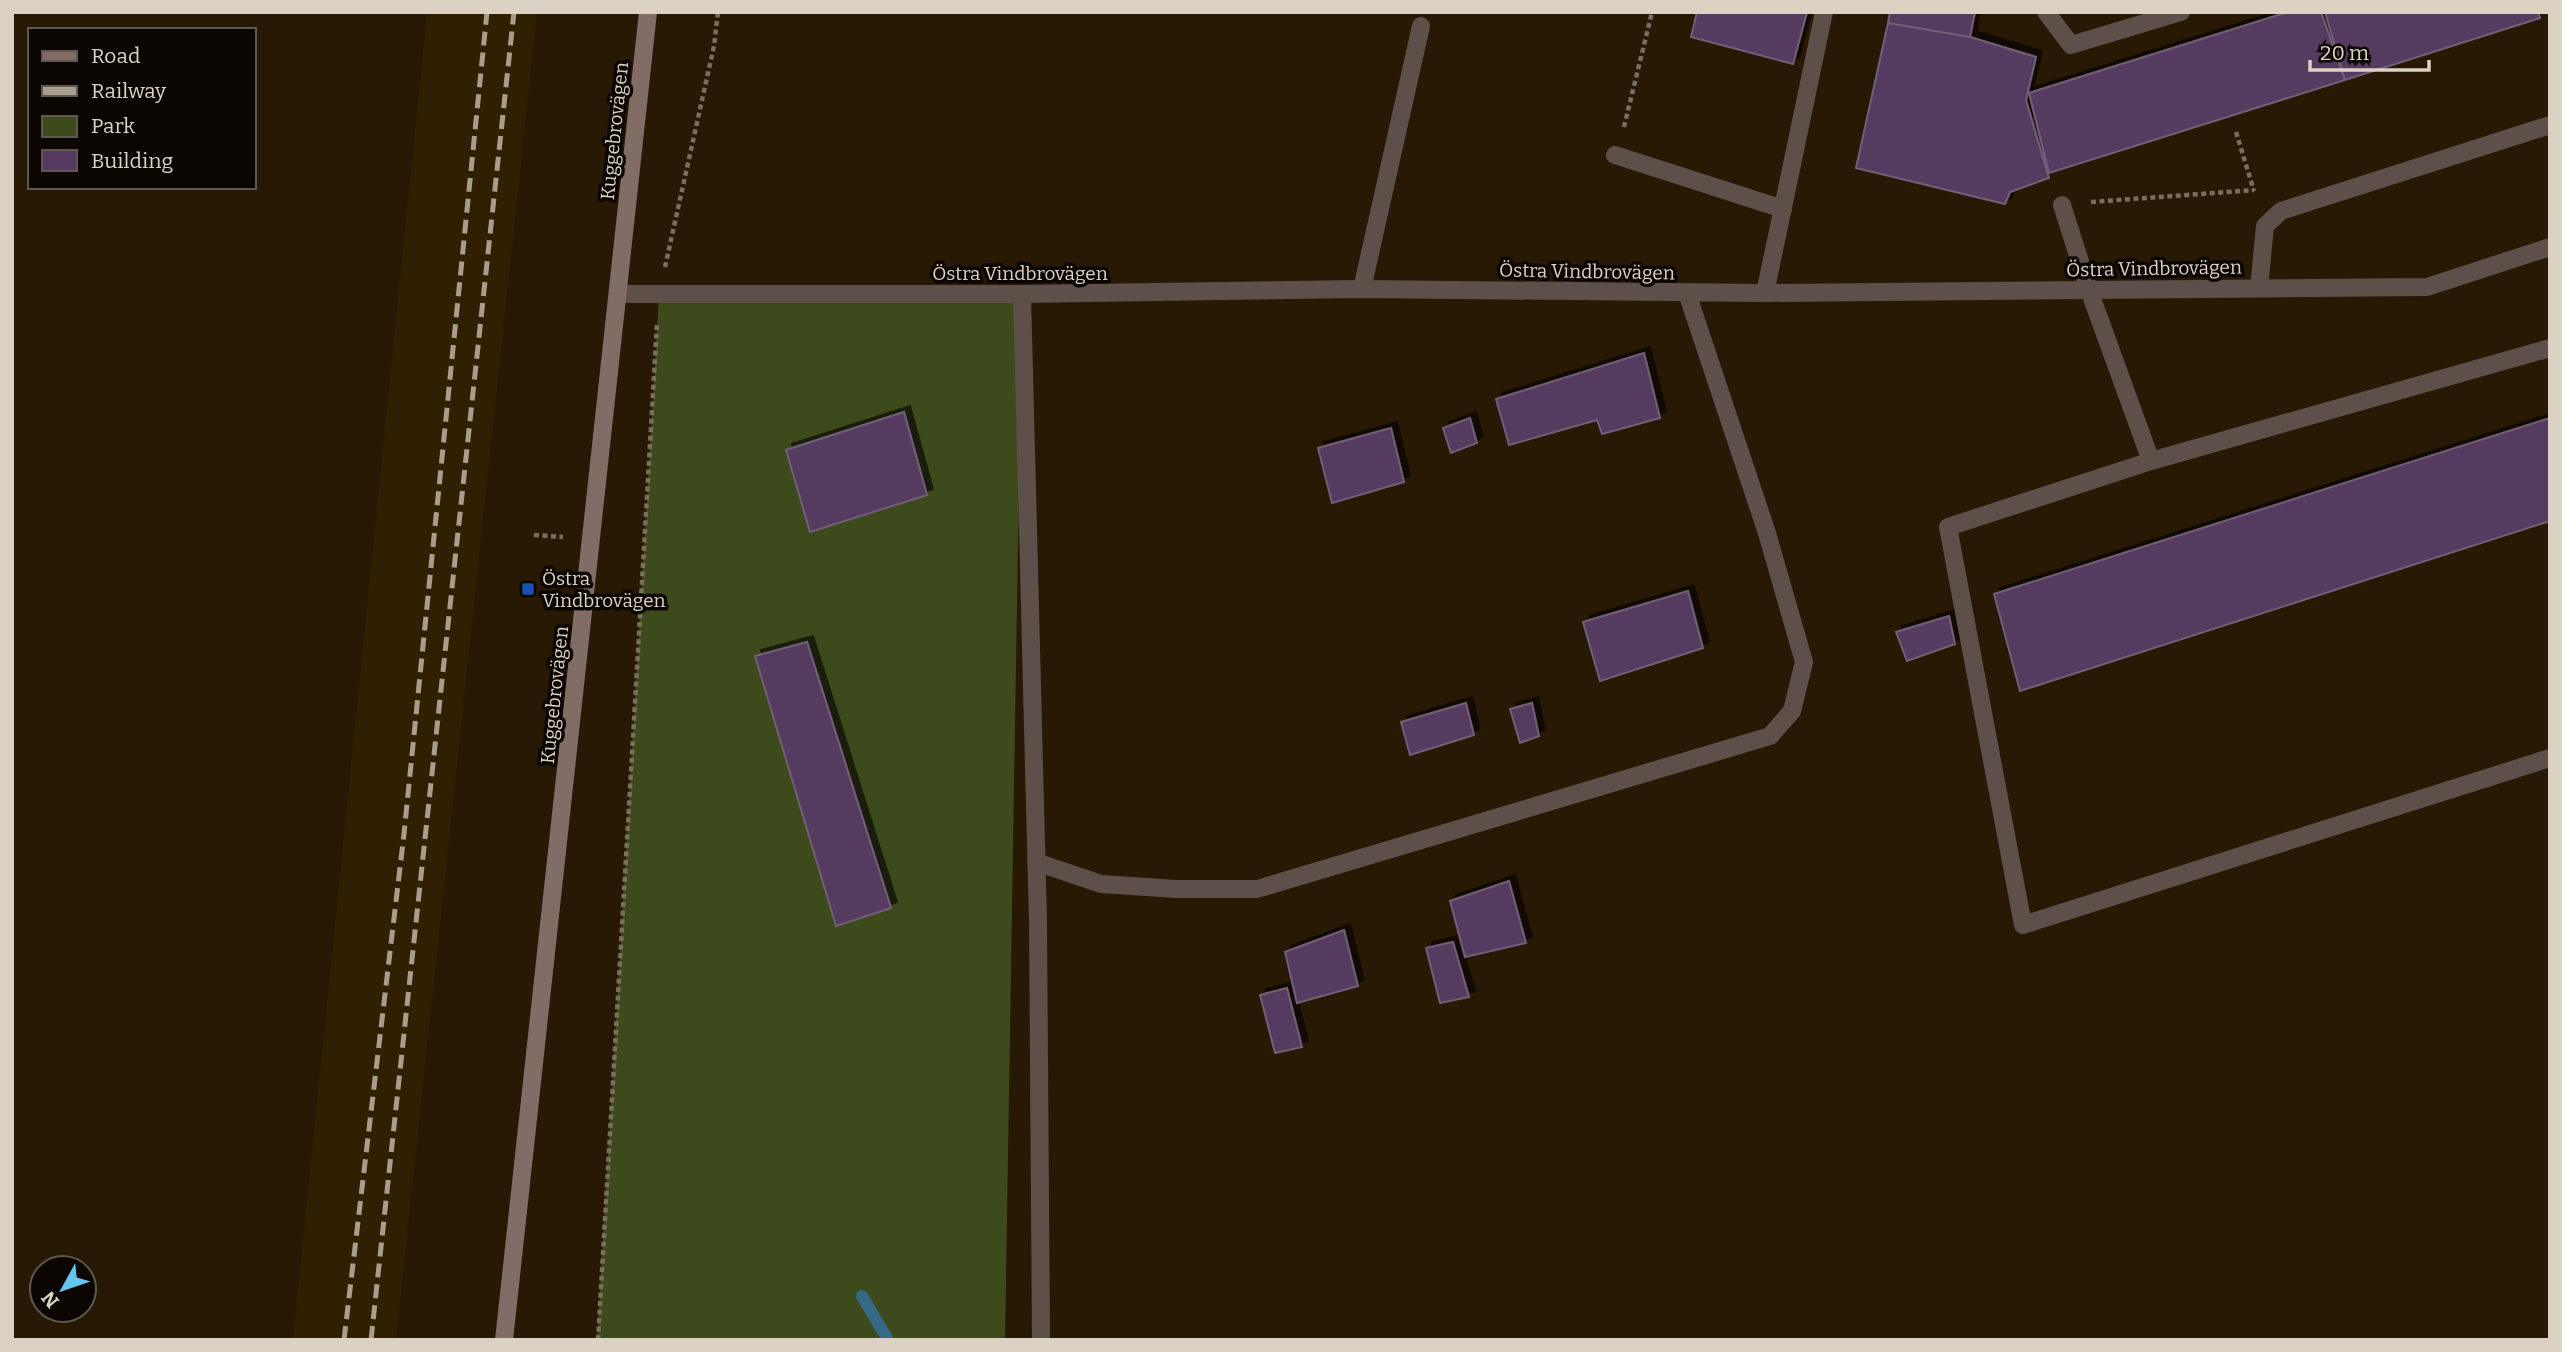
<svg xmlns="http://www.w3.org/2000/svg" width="2562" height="1352" font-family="Bitter,serif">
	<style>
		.built { fill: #311f02 }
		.green { fill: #3d4a1b }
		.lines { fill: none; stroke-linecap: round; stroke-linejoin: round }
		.stream { stroke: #366986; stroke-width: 12 }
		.building { fill: #563a61; stroke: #6f5f76; stroke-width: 2; filter: url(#shadow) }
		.path { stroke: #7a6e5c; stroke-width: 4.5; stroke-dasharray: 5 3.5; stroke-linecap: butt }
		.lane { stroke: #5d504b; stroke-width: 18 }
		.street { stroke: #5d504b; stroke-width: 18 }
		.secondary { stroke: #826d66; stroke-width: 18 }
		.rail { stroke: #a99e8e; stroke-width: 5; stroke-dasharray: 14 7; stroke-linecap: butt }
		.transit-dot { fill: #1a4fb4; stroke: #0b0601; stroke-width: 2.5 }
		.labels { text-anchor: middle; stroke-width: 7; stroke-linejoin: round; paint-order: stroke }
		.street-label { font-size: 19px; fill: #dbd2c4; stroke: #0b0601 }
		.poi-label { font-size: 19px; fill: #dbd2c4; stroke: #0b0601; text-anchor: start }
	</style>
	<defs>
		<filter id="shadow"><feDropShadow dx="6" dy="-6" stdDeviation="0" flood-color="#0009"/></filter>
	</defs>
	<rect width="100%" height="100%" fill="#271904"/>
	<path class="built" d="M427,12H537L396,1340H293Z"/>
	<path class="green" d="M1022,294L1005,1340H597L659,295Z"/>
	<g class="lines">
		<path class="stream" d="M862,1296L888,1340"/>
	</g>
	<path class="building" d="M1697,12H1807L1793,64L1691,37Z
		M1890,12H1975L1970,37L1888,23Z
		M2288,12H2321L2345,80L2049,173L2029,93Z
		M2325,12H2538L2540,18L2345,80Z
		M1888,23L1970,37L2036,57L2026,100L2049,178L2010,192L2005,204L1856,168Z
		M1644,353L1660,418L1602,434L1597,420L1509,445L1496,399Z
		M904,412L927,495L810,532L786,450Z
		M1470,418L1477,443L1451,453L1443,428Z
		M2550,418V521L2020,691L1994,594Z
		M1391,428L1404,482L1332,503L1318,448Z
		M1688,591L1703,648L1600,681L1583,622Z
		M1949,616L1955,644L1907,661L1896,632Z
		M807,642L891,908L836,926L755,656Z
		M1466,703L1474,735L1410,755L1401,722Z
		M1532,703L1539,736L1520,743L1510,709Z
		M1509,881L1526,943L1465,957L1450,901Z
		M1344,930L1358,986L1297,1003L1285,952Z
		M1453,942L1469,997L1440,1003L1426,948Z
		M1287,988L1302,1047L1275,1053L1260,995Z"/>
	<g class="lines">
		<path class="path" d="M1624,127L1652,12
			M2236,132L2254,191
			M2091,202L2254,190
			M665,267L714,46L718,12
			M534,535L563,537
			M598,1340L657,324"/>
		<path class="lane" d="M2046,12L2071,45L2181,12
			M1615,155L1783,209
			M2062,205L2089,290L2151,461L1948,527L2023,925L2550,758
			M2259,288L2265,226L2281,211L2550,125
			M1362,289L1421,26
			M2151,461L2550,348"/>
		<path class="street" d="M1765,293L1824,12
			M618,294H1022L1362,289L1765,293L2427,287L2550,247
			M1022,294L1038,922L1041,1340
			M1036,862L1101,884L1176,889H1257L1770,736L1792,711L1804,662L1767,533L1687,293"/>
		<path class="secondary" d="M504,1340L648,12"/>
		<path class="rail" d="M344,1340L404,834L487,12
			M371,1340L514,12"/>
	</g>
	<rect class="transit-dot" x="521" y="582" width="14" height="14" rx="3.5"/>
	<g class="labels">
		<g class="street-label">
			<text transform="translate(614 131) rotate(-84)" y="7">Kuggebrovägen</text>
			<text transform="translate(2154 268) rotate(-1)" y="7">Östra Vindbrovägen</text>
			<text transform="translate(1587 271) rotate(1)" y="7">Östra Vindbrovägen</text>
			<text x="1020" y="280">Östra Vindbrovägen</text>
			<text transform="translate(554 695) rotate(-84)" y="7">Kuggebrovägen</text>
		</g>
		<g class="poi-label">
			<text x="542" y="585">Östra<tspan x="542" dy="22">Vindbrovägen</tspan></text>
		</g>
	</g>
	<rect width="2562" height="1352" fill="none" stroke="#dbd2c4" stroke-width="28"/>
	<rect x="28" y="28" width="228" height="161" fill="#0b0601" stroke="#5e584f" stroke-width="2"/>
	<rect x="42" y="51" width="35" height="10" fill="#826d66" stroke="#5e584f" stroke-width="2"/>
	<text x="91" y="63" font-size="21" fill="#dbd2c4">Road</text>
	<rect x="42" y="86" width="35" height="10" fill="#a99e8e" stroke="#5e584f" stroke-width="2"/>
	<text x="91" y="98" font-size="21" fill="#dbd2c4">Railway</text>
	<rect x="42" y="116" width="35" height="21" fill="#3d4a1b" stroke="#5e584f" stroke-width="2"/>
	<text x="91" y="133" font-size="21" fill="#dbd2c4">Park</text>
	<rect x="42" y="150" width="35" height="21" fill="#563a61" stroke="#5e584f" stroke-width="2"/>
	<text x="91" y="168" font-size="21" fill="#dbd2c4">Building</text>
	<g transform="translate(63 1289) rotate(230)"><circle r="33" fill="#0b0601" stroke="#5e584f" stroke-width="2"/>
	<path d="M0-5L12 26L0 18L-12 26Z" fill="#64c5ee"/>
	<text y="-10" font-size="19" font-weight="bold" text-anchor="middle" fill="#dbd2c4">N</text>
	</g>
	<path d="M2310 60v10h119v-10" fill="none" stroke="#dbd2c4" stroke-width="3.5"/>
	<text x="2320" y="60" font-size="21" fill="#dbd2c4" stroke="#0b0601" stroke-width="5" paint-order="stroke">20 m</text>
</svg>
